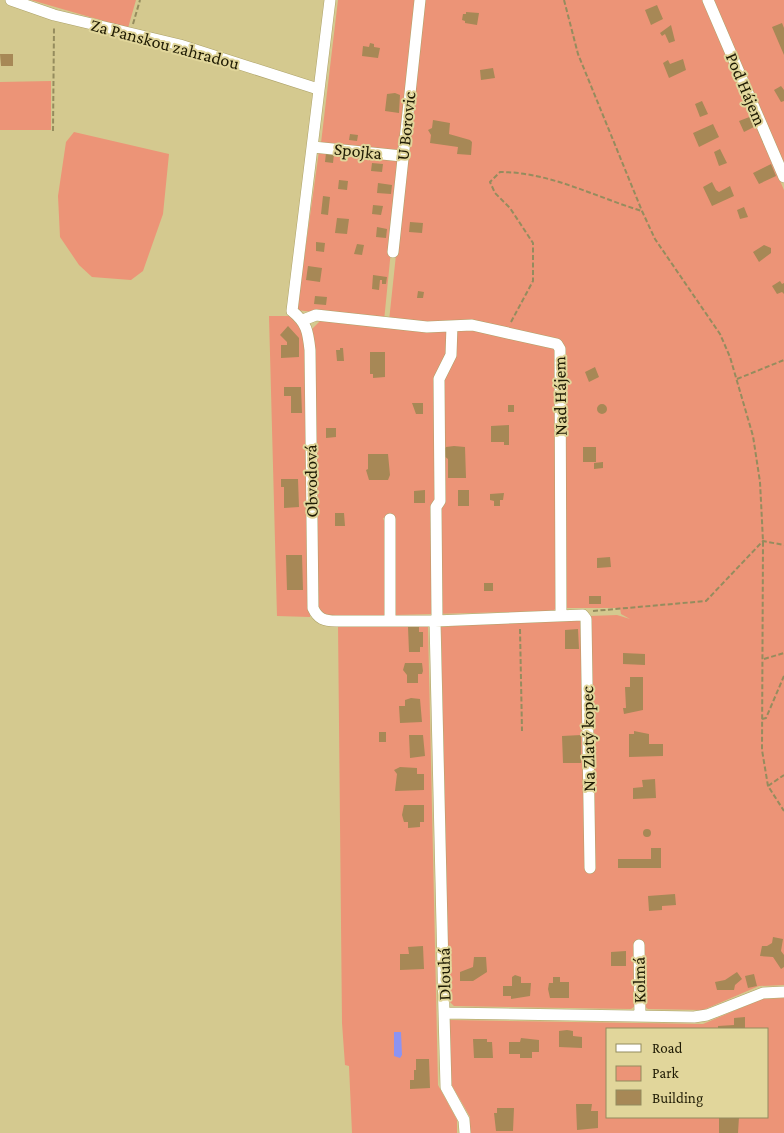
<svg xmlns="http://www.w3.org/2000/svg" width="784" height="1133" font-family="'Crimson Pro',serif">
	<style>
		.green { fill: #ec9477; fill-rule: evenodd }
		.water { fill: #8c93f2 }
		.building { fill: #a78856 }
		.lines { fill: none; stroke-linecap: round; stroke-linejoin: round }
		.minor-casing { stroke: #ada269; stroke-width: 12 }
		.path { stroke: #958c5e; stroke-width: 2; stroke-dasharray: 5 2.5; stroke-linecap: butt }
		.minor { stroke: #fff; stroke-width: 11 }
		.labels { text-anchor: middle; stroke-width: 4; stroke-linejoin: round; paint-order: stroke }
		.street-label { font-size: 18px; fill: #1f1b04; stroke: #e1d69b }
	</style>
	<rect width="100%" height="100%" fill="#d4c98f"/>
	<path class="green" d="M31,0H136L128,28Z
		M338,0H417L400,152L321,143Z
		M423,0H702L784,190V985L759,986L703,1010L648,1009L644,1006L643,965L634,966L635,1006L631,1009L454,1006L449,1001L441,627L589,616L617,615L630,619L621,614L620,608H567L562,344L473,322L389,321Z
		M713,0H784V164Z
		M51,81V130H0V82Z
		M74,132L169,154L163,214L143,271L131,280L92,277L79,265L60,237L58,196L66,142Z
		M319,151L400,159L384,321L297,310Z
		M269,316H290L305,334L310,617L277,616Z
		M322,319L472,328L557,346L558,606L553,611L395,615L393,517L383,518L389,534L387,616H325L316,607L312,329Z
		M423,622L428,627L438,1085L457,1120V1133H352L349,1066L345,1065L342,1023L338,623Z
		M784,998V1133H470V1117L450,1082L449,1020L703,1024L762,999ZM608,1029H768V1117H608Z"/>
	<path class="water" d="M394,1032H401L402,1055L400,1058L394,1056Z"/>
	<path class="building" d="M657,5L663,19L651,25L645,10Z
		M466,12L479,13L477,25L465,23V21L462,20L463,14H466Z
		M782,23L784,28V55L772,27Z
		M671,25L675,41L669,43L665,34L662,36L660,33Z
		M370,43L374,44V47L380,48L378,58L362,56L363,46L369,47Z
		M0,54H13V66H1Z
		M683,59L686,70L669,78L663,63L668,60L670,64Z
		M493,68L495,78L481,80L480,70Z
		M781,86L784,90V101L781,102L774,90Z
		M395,93L400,95L399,113L385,111L387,94Z
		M702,101L708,114L700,117L695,104Z
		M752,116L756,126L744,132L739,121Z
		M433,120L450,123L449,134L470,140L472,142L471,155L457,154L458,147L430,143L431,135L428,130L432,128Z
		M713,124L719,137L699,147L693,133Z
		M350,134L358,135L357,141L349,140Z
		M720,149L727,163L719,166L714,152Z
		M326,153L334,154L333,163L325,162Z
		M372,163L383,164L382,172L371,171Z
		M771,164L776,176L759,184L753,173Z
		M339,180L348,181L347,190L338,189Z
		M712,182L716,190L719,192L730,186L734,196L712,206L703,187Z
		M378,183L392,185L391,194L377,193Z
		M323,196L330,197L328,215L321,214Z
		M373,205L383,206L381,215L372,214Z
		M744,207L748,217L740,219L737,210Z
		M337,218L349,219L347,234L335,233Z
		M410,222L423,223L422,233L409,232Z
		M377,227L387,229L386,238L376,237Z
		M316,242L325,243L324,252L316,251Z
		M357,244L364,245L362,255L354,254Z
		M764,245L771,248V253L759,262L753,252Z
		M308,266L322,268L320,282L306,280Z
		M373,275L387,277L386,284H382V280H380L379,290L372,289Z
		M780,281L782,284L784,283V294L782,292L777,294L772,286Z
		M418,291L424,292L423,298H417Z
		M315,296L327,297L326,305L314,304Z
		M288,326L299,338V357L281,358V345H287V342L280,335Z
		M340,348H343L344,361H337L336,350H340Z
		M370,352H385V377L373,378V374H370Z
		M595,367L599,377L589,382L585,372Z
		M284,387H301L302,413H291V396H284Z
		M412,403H423V414H416Z
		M597 409a5 5 0 1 1 10 0a5 5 0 1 1-10 0Z
		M508,405H514V412H508Z
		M509,425V445H504V442H491V426Z
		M326,428H336V437L326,438Z
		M454,446L465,447L466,478H448V459L444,456V450L446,447Z
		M583,447H596V462H583Z
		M368,454H388L390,475L388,480H369L366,470L368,469Z
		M603,462V468L594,469V463Z
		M281,479H298L299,507L284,508V487H281Z
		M425,490V503H414V491Z
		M458,490H469V506H458Z
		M504,493L503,500H500V506H494V501L490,500V494Z
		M335,513H344L345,526H335Z
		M286,555H302L303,590H287Z
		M610,557L611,567L597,568V558Z
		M484,583H493V591H484Z
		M589,596H601V604H589Z
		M408,627H419V632H423V647H420V652H409Z
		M578,629L579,649H565V630Z
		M623,653L645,654V665L623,664Z
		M405,663H422L423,671L422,674H418V683H407V675L403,670Z
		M630,677H643V710L624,714L623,708H626L625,687H630Z
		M411,698L420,699L422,722L400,723L399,706H405V700Z
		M634,731L649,734V744H663V756L629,757V734H634Z
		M379,732H386V742H379Z
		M409,735H423L425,756L410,758Z
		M581,735V763H563L562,736Z
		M400,767L417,768V774H424V790L395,791L397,774L394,770Z
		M655,779L656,798L633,799V788L643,787L642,780Z
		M404,805H424V822H420V827L408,828V822H404L402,815Z
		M643 833a4 4 0 1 1 8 0a4 4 0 1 1-8 0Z
		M651,848H661V868H618V859H651Z
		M675,894L676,905L662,906V910L649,911L648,896Z
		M773,937L783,939L781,951L784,955V967L781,969L773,957L760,956L762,946H767L772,943Z
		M423,946L424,969L400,970V954H409L408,947Z
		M626,951V966H611V952Z
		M474,957H486L487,972L473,981H460V972L473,967Z
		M737,972L742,979L735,985L734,990H717L715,982L725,980Z
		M754,974L757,986L748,988L745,976Z
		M515,975L521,977V983H531L530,996L511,999V996H503V986H512V977Z
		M553,977H560V982H569V998H550L548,989L549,983H553Z
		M745,1017V1028L718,1029V1026L734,1025V1018Z
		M567,1030L573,1031V1036L582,1037V1048L559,1047V1031Z
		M521,1038L539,1040V1052H532V1058H520V1054H509V1042H520Z
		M473,1039H487V1042H492L493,1058H474Z
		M416,1059H429L430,1088L410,1089V1080H414V1070H416Z
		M576,1104H592L591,1111H598V1128L577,1130Z
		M497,1108H514L513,1131H496L494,1113H497Z
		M719,1117H739L738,1133H719Z"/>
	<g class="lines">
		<g class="minor-casing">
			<path id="minor" d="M11,0L54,15L180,45L318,89
				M330,0L292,311C307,323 308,332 310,350L313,608C318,619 324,621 336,621H435L583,615L586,619L590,868
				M708,0L784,177
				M313,147L402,156
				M393,252L420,0
				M303,320L316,315L427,327L472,325L557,344L560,349L561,615
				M452,326L451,355L439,379L440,501L436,507L437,616L435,621L444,1013L694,1017L707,1015L763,993L784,992
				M390,519V620
				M639,945L640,1016
				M444,1013L446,1087L464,1120L465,1133"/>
		</g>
		<path class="path" d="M564,0L578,54L642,211L655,239L720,334L730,357L753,436L760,482L763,541L762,750L768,786L784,811
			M133,24L140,0
			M53,131L54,27
			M511,322L533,281V243L510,208L495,193L490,182L500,172C550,172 595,197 642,211
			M737,379L784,360
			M593,611L706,601L763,541L784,545
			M520,629L522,731
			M764,659L784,653
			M762,719L766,718L784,676
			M768,786L784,775"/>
		<use href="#minor" class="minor"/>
	</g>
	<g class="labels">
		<g class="street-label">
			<text transform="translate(165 44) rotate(15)" y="6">Za Panskou zahradou</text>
			<text transform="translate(746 89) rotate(67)" y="6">Pod Hájem</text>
			<text transform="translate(406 126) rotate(-84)" y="6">U Borovic</text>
			<text transform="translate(358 151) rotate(6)" y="6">Spojka</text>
			<text transform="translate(560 396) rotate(-91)" y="6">Nad Hájem</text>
			<text transform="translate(311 481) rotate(-91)" y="6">Obvodová</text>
			<text transform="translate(588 739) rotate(-91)" y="6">Na Zlatý kopec</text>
			<text transform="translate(444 974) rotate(-91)" y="6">Dlouhá</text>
			<text transform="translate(639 980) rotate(-91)" y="6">Kolmá</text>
		</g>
	</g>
	<rect x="606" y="1028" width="162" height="90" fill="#e1d69b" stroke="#938b5f"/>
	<rect x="616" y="1044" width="25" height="8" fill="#ffffff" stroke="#938b5f"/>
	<text x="652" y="1053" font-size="15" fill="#1f1b04">Road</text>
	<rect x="616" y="1066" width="25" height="15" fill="#ec9477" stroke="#938b5f"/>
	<text x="652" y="1078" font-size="15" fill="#1f1b04">Park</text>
	<rect x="616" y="1090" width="25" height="15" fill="#a78856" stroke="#938b5f"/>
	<text x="652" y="1103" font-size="15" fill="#1f1b04">Building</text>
</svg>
